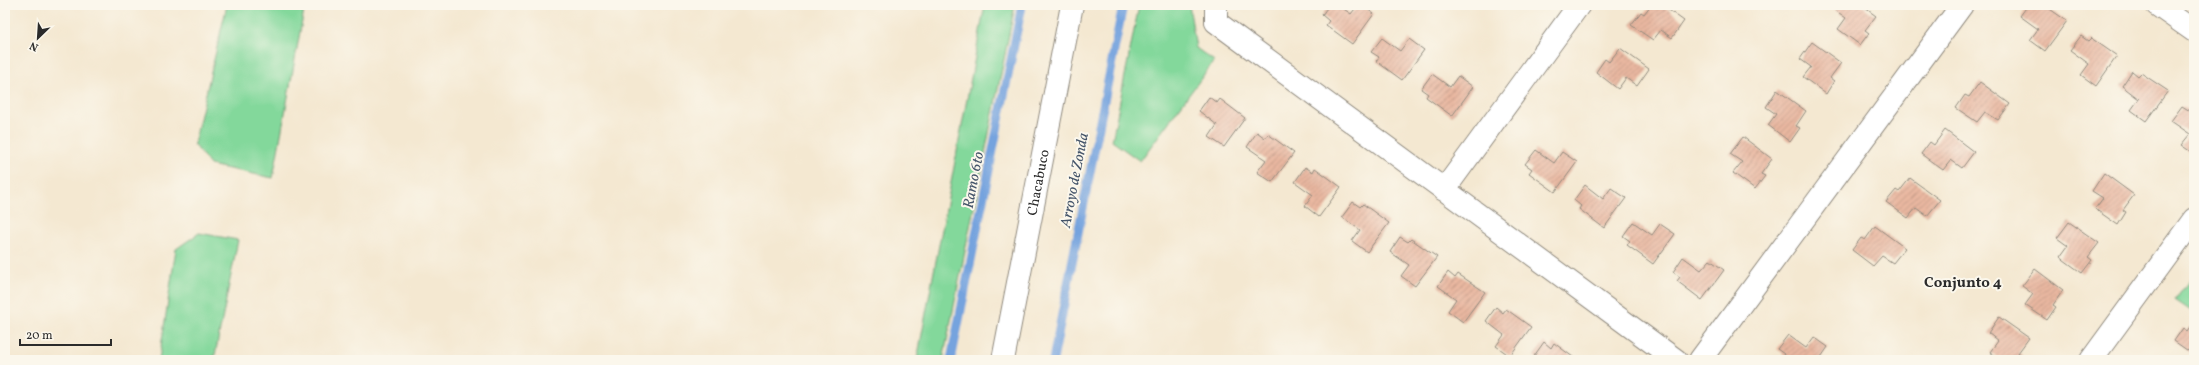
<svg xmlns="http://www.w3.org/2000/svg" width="2199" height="365" font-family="Vollkorn,serif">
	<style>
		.park { fill: #83d89b; stroke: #578263 }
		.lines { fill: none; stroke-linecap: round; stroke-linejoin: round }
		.stream { stroke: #74a3de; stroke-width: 9 }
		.building { fill: url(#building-hatch) }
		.minor-casing { stroke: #908a7e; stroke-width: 24 }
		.tertiary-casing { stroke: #908a7e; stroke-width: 24 }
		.minor { stroke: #fff; stroke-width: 22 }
		.tertiary { stroke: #fff; stroke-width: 22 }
		.labels { text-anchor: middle; stroke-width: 4; stroke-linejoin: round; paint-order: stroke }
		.street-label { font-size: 14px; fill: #2b2b2b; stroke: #fbf7ec }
		.water-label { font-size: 15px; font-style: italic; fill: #45556a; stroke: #fbf7ec }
		.neighbourhood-label { font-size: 15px; font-weight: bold; fill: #2b2b2b; stroke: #fbf7ec }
	</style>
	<defs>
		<pattern id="building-hatch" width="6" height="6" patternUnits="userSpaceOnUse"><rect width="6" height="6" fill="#e9b7a0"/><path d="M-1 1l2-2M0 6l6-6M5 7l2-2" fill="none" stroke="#bd9583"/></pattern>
	</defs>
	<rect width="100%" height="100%" fill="#fbf7ec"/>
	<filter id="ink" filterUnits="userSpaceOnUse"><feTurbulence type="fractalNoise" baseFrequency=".025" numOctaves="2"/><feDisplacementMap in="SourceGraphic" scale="8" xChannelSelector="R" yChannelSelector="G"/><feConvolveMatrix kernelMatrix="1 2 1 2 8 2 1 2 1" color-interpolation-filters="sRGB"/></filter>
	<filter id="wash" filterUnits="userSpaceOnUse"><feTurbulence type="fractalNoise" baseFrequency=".012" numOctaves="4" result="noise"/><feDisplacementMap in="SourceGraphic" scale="16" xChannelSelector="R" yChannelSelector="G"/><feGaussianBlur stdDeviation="0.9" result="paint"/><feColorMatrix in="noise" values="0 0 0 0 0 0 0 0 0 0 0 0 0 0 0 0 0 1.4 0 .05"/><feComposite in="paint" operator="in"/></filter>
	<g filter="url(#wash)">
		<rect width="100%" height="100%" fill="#f4e8d1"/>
		<path class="park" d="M227,5H305L273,178L210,165L194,144Z
			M985,5H1015L943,360H917Z
			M1139,5H1189L1196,48L1214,61L1140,161L1112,141Z
			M199,233L238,240L214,360H159L176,249Z
			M2194,274V313L2175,300Z"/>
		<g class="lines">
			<path class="stream" d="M951,360L1022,5
				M1053,360L1123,5"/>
		</g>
		<g id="blocks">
			<path class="building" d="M1329,5H1338L1351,14L1358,5H1362L1374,14L1352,44L1326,25L1329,21L1322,15Z
				M1651,5H1662L1684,21L1672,38L1661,30L1653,40L1631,25L1641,12L1644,14Z
				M1839,5H1861L1876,16L1865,30L1869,33L1860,45L1838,29L1846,18L1835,10Z
				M2028,5L2038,7L2044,5L2067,21L2045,51L2030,40L2038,29L2020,16Z
				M2081,36L2088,41L2091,38L2117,56L2096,86L2081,75L2089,64L2070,50Z
				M1382,38L1400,51L1409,39L1424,50L1402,80L1376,61L1379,57L1371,52Z
				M1812,42L1841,63L1830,78L1834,81L1826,94L1803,77L1811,67L1800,59Z
				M1620,48L1649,69L1637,86L1626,78L1618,89L1596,72L1605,59L1609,62Z
				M2132,71L2138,76L2141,73L2168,91L2146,121L2131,110L2139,99L2122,86Z
				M1432,74L1450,87L1458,76L1473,87L1452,116L1426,97L1428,94L1421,89Z
				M1980,82L2010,104L1998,120L1985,112L1977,122L1956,108L1965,95L1969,97Z
				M1777,90L1806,111L1796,126L1800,128L1790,142L1768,125L1776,114L1766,107Z
				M1209,97L1217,103L1220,99L1245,118L1224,147L1209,137L1217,125L1199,111Z
				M2182,106L2190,111L2192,108L2194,109V154L2181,145L2190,134L2171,121Z
				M1945,130L1974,152L1962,168L1951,160L1943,170L1921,154L1930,142L1934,145Z
				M1257,132L1265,138L1268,134L1294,153L1272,182L1257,172L1266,160L1247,147Z
				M1743,137L1772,159L1761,174L1765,176L1755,189L1733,173L1742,162L1730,154Z
				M1536,150L1554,163L1562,152L1577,162L1555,192L1529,173L1532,169L1525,164Z
				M1305,167L1313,172L1315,168L1341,187L1319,217L1305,206L1313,195L1295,182Z
				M2104,173L2134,195L2123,210L2126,212L2118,225L2095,209L2103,198L2092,191Z
				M1910,178L1940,200L1927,216L1916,208L1908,218L1886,202L1896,190L1899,192Z
				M1585,185L1603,199L1611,188L1626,198L1604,228L1579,209L1581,206L1574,200Z
				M1353,202L1360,207L1363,204L1389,223L1367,252L1352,241L1360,230L1342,217Z
				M1633,222L1652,235L1660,224L1675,234L1653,264L1627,245L1630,241L1623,236Z
				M2069,222L2099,243L2088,257L2092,260L2082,273L2060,257L2068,246L2057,238Z
				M1875,226L1905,248L1893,263L1882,256L1873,266L1852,250L1861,238L1865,240Z
				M1400,237L1408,242L1411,239L1437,257L1415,286L1401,276L1409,265L1390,252Z
				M1683,257L1701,270L1710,260L1724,270L1702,300L1677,281L1680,277L1673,272Z
				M2035,269L2063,290L2053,305L2056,307L2047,320L2025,305L2033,294L2022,286Z
				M1448,272L1455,278L1458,274L1485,292L1463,322L1448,311L1456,299L1438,286Z
				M1496,307L1503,313L1506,309L1531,327L1510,356L1496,346L1504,335L1486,321Z
				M1999,317L2029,338L2018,353L2022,355L2019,360H2001L1990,352L1998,341L1988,333Z
				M2194,321V355L2174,341L2183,328L2187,331Z
				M1788,335L1806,348L1814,337L1828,347L1819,360H1786L1782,357L1784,354L1777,349Z
				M1544,342L1551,348L1554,343L1577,360H1538L1534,356Z"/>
		</g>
	</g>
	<g filter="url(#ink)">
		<use href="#blocks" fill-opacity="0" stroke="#908a7e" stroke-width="1"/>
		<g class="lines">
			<g class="minor-casing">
				<path id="minor" d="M1216,5V22L1676,360
					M1444,190L1579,5
					M1700,360L1962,5
					M2091,360L2194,219"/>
			</g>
			<g class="tertiary-casing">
				<g id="tertiary">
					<path d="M2157,5L2194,31"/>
					<path id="s1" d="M1003,360L1072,5"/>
				</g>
			</g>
			<use href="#minor" class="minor"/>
			<use href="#tertiary" class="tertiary"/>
		</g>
	</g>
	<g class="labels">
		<g class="street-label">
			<text dy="5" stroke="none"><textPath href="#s1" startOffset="181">Chacabuco</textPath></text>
		</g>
		<g class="water-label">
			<text transform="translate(973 180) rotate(-79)" y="5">Ramo 6to</text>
			<text transform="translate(1074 180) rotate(-79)" y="5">Arroyo de Zonda</text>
		</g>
		<g class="neighbourhood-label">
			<text x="1963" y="287">Conjunto 4</text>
		</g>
	</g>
	<rect width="2199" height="365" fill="none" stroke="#fbf7ec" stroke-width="20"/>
	<g transform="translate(38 38) rotate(205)" stroke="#fbf7ec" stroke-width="3" paint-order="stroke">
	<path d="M0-3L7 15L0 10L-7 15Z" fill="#2b2b2b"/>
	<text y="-6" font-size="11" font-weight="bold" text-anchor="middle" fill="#2b2b2b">N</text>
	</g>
	<path d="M20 339v6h91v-6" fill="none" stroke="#2b2b2b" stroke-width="2"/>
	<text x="26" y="339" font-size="12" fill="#2b2b2b" stroke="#fbf7ec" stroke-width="3" paint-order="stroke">20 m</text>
</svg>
